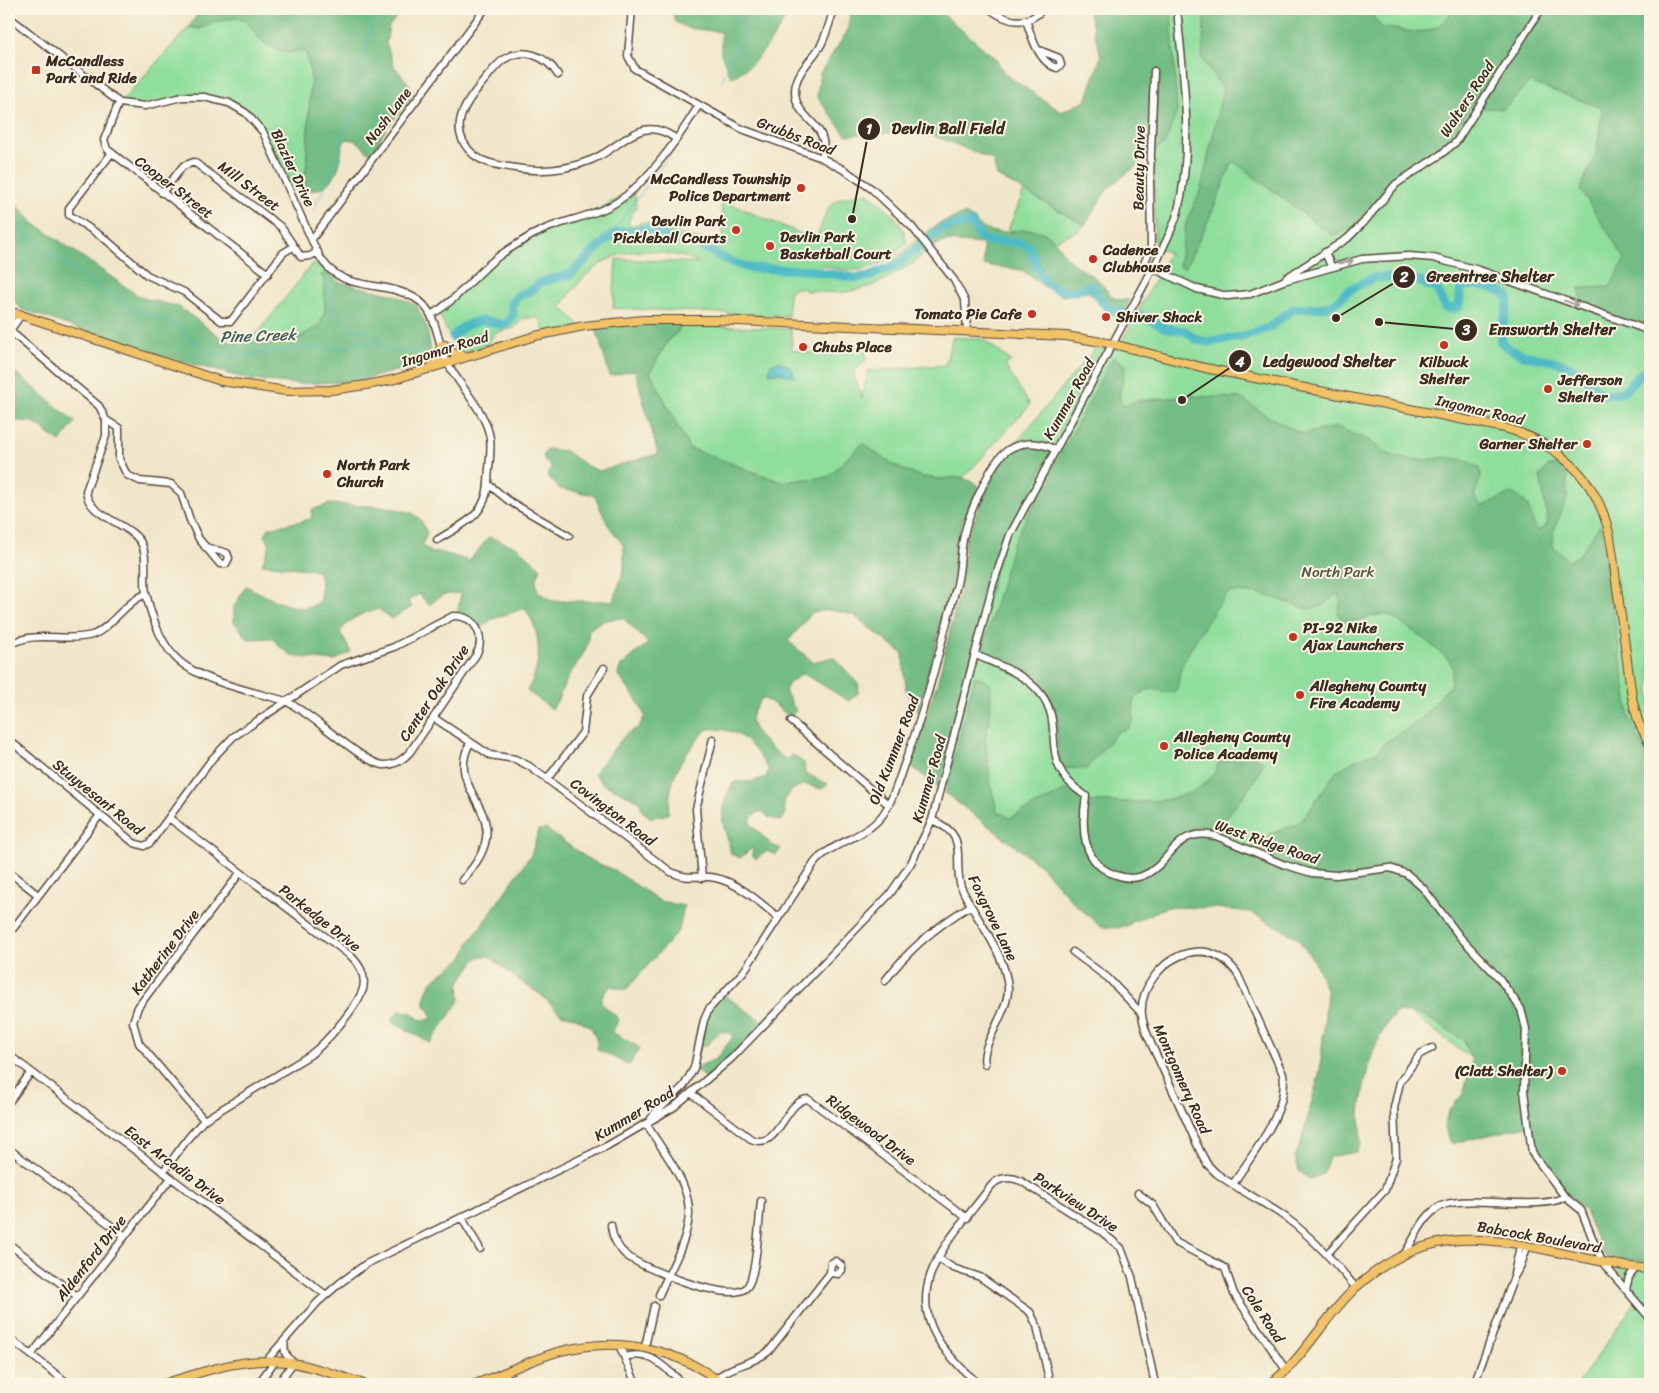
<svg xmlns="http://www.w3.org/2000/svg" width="1659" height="1393" font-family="Sriracha,sans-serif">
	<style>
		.green { fill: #8fde9c; stroke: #65845d }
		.forest { fill: #73bd84; stroke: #577451 }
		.water { fill: #4bbac4; stroke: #437271 }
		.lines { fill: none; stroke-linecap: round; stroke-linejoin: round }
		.stream { stroke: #4bbac4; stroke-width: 1 }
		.river { stroke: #4bbac4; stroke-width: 9 }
		.minor-casing { stroke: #564638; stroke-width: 9 }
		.major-casing { stroke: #564638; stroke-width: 10 }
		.highway-casing { stroke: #564638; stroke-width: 11 }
		.minor { stroke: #fff; stroke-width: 6 }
		.major { stroke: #f1c369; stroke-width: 8 }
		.highway { stroke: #f1c369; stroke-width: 9 }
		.oneway { stroke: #a79f9a }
		.poi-dot { fill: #c8321e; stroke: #fcf5e5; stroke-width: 2 }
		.labels { text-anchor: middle; stroke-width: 4; stroke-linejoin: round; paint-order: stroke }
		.poi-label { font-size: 15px; font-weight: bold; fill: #3b2a1e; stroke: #fcf5e5; text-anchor: start }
		.street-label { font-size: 15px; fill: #3b2a1e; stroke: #fcf5e5 }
		.park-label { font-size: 15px; fill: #50573e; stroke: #fcf5e5 }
		.water-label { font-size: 16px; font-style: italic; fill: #415c58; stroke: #fcf5e5 }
		.leader { fill: none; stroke: #3b2a1e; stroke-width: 2 }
		.callout-dot { fill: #3b2a1e; stroke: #fcf5e5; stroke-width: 2 }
		.mark-label { font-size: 15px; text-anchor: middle; font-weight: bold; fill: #fff }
		.callout-label { font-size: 16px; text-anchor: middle; font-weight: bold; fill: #3b2a1e; stroke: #fcf5e5; stroke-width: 4; stroke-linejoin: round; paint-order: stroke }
	</style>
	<rect width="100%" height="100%" fill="#fcf5e5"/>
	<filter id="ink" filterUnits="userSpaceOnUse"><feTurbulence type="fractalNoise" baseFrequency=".02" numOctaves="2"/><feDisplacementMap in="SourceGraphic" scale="10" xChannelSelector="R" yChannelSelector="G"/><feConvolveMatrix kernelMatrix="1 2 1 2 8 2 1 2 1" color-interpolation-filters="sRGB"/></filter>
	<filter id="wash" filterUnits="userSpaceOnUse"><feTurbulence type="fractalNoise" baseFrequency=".0096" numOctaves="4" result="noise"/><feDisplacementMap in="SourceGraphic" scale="20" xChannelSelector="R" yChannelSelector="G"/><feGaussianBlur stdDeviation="1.12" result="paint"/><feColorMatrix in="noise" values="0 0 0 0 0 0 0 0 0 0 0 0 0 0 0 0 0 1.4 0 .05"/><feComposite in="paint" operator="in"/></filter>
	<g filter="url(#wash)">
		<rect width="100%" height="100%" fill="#f0e6c9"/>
		<path class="green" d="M1152,9H1650V1384H1578L1641,1294L1604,1255L1585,1211L1565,1192L1537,1153L1534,1145L1547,1114L1188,848L1127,928L914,752L938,681L962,582L966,539L1010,450L1098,345L1118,349L1169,253L1157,248L1155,244Z
			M236,13L247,17L258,33L286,53L303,50L307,55L311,77L305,190L298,188L291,191L263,132L236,107L198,97L145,106L120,103L189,27L200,29L226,14Z
			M634,190L636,208L628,222L631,226L642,223H653L679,234L724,245L721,200L816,240C830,203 826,199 867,193C882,204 907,223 906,244C880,268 858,277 823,265L820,269C873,285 879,273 918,239L928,251C904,270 877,288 846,292C833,294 819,291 807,291C800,286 796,287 789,292L788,316L613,308L616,259L698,263C690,257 679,256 669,254C619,241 586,268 561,307L578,323L579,327L544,334L542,322L539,318H523L514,328L494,333L489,344L466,352L456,351L438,311L485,268L527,237L589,214Z
			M1024,191L1085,225L1079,231L1054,240L1046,234L1008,230Z
			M312,264L321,266L330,274L321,275L324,281L325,313L319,326L298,338L265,345L247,340L261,329Z
			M681,325L791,329L792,350C803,351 816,355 827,353C841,350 852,333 866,351V360L853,372L862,398L868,371L945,365L953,337L983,339L1011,361L1005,366L1030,405L964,477C954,477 943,480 933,479C907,476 882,459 863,443L828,477L781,482L689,448L650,372L669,339L677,333Z"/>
		<path class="forest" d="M201,9H404L389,26L386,43L394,66L410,85L412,93L411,99L386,128L373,152L369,153L357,141L347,139C340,145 342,153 340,161C337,178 322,194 305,190L311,77L307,55L303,50C296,50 289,54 283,52C239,39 264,0 200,29L189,27Z
			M672,9H791C778,31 756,69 731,77L721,54V32L688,28L675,22Z
			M851,9H937L995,58L1005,74L1061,112L1086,101L1101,56L1088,9H1171L1177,111L1165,143L1107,189L1085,225L997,176L993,160L923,131L846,135L817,97L820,73L847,32Z
			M1205,9H1371L1374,18L1382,27C1415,32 1433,40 1454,9H1650V329L1583,307L1579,288L1610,287L1625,259L1580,189L1597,152L1602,108L1529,82L1504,109L1469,107L1450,139L1385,185L1363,223L1333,236L1233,161L1205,228L1185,268L1179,266L1186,223L1201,189L1223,89L1202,59Z
			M9,195L31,221L140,297L179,307L220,337L232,343L247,340L265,345L298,338L319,326L325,313L324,281L321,275L330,274L338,282L394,295L416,305L427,327L431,352L426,363L357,381L300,384L251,380L134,348L21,309L9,293V225L12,218L9,215Z
			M964,214C974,217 976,225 985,229C1004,238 1027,223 1046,234C1056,239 1061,251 1069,260C1078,269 1094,275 1100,282C1112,296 1109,300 1130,300L1121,317C1104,313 1101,302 1089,292L1063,296L1045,287L1022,270L984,265L983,244L946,241L934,246L925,234L938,224Z
			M683,319L677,333L669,339L650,372L689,448L781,482L828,477L863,443C883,459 905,475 931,478C955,482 954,470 979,486L961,526L953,578L918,712L906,690L903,654L853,615L831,610L813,612L788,641L813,662L834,657L859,685L858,693L849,701L803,673L789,683L785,691L796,711L790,717L771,702L762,698C759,703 753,710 752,715C747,732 775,751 787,760L793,755L804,763L805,773L828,784L822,789L804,784L792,790L784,800L785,816L780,821L768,817L762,811C755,814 750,816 750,824L772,845L781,849L776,855L767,851L756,859L752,855L753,849L752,848L740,858L731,854C730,843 725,834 723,823C721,808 726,794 734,782H751L766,777L769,770C751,744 742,727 707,729C679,761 671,772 668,814L651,818L642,811L640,801L603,784L594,773L626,734L638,728L645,716L638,702L618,675L620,667L648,643L623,618C609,619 599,620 588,631C591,651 574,665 566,681C560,693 561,697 552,709L527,691C542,665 543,634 525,608L493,619L478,629L476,625L457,616L461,593L442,595L429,605L419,594L408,601L412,607L391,619L379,609C362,613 351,617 340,632L351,652L334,661L293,656L280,647L273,638L248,639L234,622V607L246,586C265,595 302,619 320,601L321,578L316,570L262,564L270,544L265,536L269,528L311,519L312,510L329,504L388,507L412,513L421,520L427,533L422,545L432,553L440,552L469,561L489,537L517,547L541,568L536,581L538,592L552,601H614L624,568V546L608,525L595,497L590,494L560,489L547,476L552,467L545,461L543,455L548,449L565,451L587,466L599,471L658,454L635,370L610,376L595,325Z
			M1113,357L1126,365L1119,396L1121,404L1125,406L1137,401L1191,396L1241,398L1269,417L1302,434L1337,427L1368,440L1390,455L1403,459L1424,460L1446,457L1465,460L1480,468L1481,477L1474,496L1482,506L1513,493L1527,504L1535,527L1538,530L1543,529L1548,522L1540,476L1548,466H1559L1567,472V498L1554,530L1552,542L1553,546L1569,561L1579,555L1600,525L1630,719L1645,751L1650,756V1262L1604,1255L1585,1211L1565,1192L1537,1153L1531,1125L1451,1144L1444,1125L1449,1111L1463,1094L1472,1061L1464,1040L1421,1014L1396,1012C1372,1041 1365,1075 1360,1112C1359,1127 1365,1140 1356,1152L1329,1157L1323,1174L1309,1179L1299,1171L1295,1156L1300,1146L1320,1071L1327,992L1315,962L1296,937L1250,912L1216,908L1167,907L1118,928L1101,927L1073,902L1040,865L945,793L975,676L982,678L991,685L990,714L985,739L991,786L997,811L1010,818L1069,789L1080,798L1091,802C1129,801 1205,810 1219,762L1254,757L1264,762C1252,791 1227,815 1207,838L1253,856L1270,834L1295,825L1302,820L1336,772L1355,760L1377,752L1386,742L1418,722L1450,686L1453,668L1449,660L1422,637L1392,617L1383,614L1354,621L1342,620L1338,613L1341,600L1337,593L1321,607L1308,609L1262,594L1230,592C1221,597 1185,656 1181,668C1178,675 1180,684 1175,691C1160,697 1153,679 1134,700L1133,721L1129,728L1117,732L1086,769L1063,768C1057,752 1058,734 1056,718C1051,678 1017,670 986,654L983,648L1013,543Z
			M15,372L75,422L60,442L33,422L9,420V377Z
			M1039,446L1051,452L1002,545L938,788L909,764L938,681L962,582L966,539L1000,461C1011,449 1023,447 1039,446Z
			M546,829L591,861L612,869L660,901L684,906L679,930L626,990L611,986L602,996L601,1003L619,1019L612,1032L640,1048L629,1065L597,1049V1041L591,1027L574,1017L561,1014L540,994L517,979L489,956H481L474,961L459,983L460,1000L430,1043L391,1021L400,1010L412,1013L420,1020L432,1019L430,1011L425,1006C425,1002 425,995 427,990C436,969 465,967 469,943L531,855L539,830Z
			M722,994L765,1023L708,1081L694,1068L716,1059L733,1037L729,1033L720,1031L708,1044L699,1048L704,1020Z"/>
		<path class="water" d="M779,361L791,367L795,377L780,373H769L771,364Z"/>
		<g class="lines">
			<path class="stream" d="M721,83L734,53L744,40L740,22L742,9
				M9,212L27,235L102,291L130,307L171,323L208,351L222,355L235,357L309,347L343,348L357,344L374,343L387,349L402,352L418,351L425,347L429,340
				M312,216L315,213L317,201L338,163L345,128L362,107L364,93L361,77L368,38L376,9
				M608,238L700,114
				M326,278C328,295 333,314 346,325C356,334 380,328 380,346"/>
			<path class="river" d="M453,337C459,328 476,318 488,321C496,323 499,325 507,324L513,315L512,304L517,296L532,290L541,282L571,274L606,240L618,232L653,229L675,240L695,244L734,263L749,268L806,270L856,278L870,276L898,264L943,228L972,222L978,234L985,241L1017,242L1029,246C1040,270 1038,291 1074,291C1080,291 1086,286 1092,286L1102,302L1112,311L1141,315L1165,328L1185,331L1197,340L1207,342L1241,337L1268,328L1293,309L1326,307L1337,302L1348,291L1372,278L1387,277L1418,281L1437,289L1445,308L1452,309L1459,307L1461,287C1476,282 1495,287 1508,296C1509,312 1500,326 1501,342C1521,360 1540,356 1563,364C1580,370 1590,384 1603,395L1623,392L1643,372L1650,368
				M1650,567L1646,579L1650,618"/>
		</g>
	</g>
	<g filter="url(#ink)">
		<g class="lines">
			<g class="minor-casing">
				<path id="minor" d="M632,9L628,56L635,69L742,129L822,158L846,171L872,189L912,227L954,280L965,301L967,331
					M990,9C1007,22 1027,27 1043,9
					M9,17L120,103L145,106L182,97H204L229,103L246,113L263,132L318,254C341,295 380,278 415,298C437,311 436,337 445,358C457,385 485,408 490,438C492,452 488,469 488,484L509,501L569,536
					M1026,20C1031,36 1039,63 1057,68L1061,65L1059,58L1039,50
					M1154,71L1150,179L1151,247L1144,264L1197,289L1227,296L1250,294L1283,281L1362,259L1409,256L1433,258L1479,270L1650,331
					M558,75C547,56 523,46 503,60C495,66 489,75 483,82C464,104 446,130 474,155C484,163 497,165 509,167C538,173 564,171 591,160C622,148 639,113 675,138
					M119,102L104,140L107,149L268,274
					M111,154L69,208V215L104,238L147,275L184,292L221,321H231L283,253L293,247
					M822,158C832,122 795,122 795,91C795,73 812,60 821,45C827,33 830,21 834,9
					M162,193L183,166L194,162L281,227L301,257L310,256L318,252
					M312,239L485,9
					M1325,252L1331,266
					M1286,278L1348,238L1364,222L1396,184L1440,155L1456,142L1541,9
					M431,315C453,302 467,285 485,268C495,258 507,250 519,243C550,222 574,222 606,208C643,191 678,139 699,105
					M9,332L21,315
					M106,420L119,428V459L127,475L140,481L171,484L181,493L190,520L199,539L220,564H226L229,558L227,553L205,547
					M437,540C464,523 485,517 488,484
					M9,645C36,629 64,643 92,635C109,630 125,602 146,594
					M976,655C998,665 1026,674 1041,694C1068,730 1034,762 1086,796C1081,826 1081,864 1116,875C1124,878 1134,879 1142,876C1173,864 1173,826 1216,836L1285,865L1312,873L1336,875L1390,868L1407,874L1423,888L1460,937L1499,978L1521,1009L1526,1029L1524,1091L1532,1153L1565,1197L1581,1210L1602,1262L1650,1318
					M434,718L490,755L515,759L529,766L671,872C689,881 699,874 716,878C739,883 760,903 778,917
					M791,721L889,805
					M9,740L134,843L144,846L150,843L212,759L233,737L341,665L394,647L453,616C476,615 486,637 476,655L410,752C403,760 395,766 383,765C362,762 314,716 291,704L286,701C254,692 196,681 174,656C160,641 150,613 146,593C143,577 149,555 140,541C126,521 88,517 86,491L106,436V420L99,406L10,331
					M548,778L583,732L587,696L604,668
					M932,820C971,836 952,858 961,887C976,920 1005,951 1008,988C1009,1013 979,1046 985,1064
					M9,872L38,895
					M702,878L696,809L713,739
					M462,880C526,813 441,796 470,743
					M9,934L100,815
					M1073,952L1108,978L1142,1014
					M885,981C908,949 937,926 970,906
					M9,1055L326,1295
					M692,1094L751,1139C780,1152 783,1101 808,1099L967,1218
					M9,1102L31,1072
					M204,1120L139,1043L133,1022L138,1007L240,873
					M9,1149L125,1236
					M163,1172L189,1137L204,1120L310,1055C325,1044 357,1007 363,989C366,976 361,966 352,957L169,818
					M1233,1184C1252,1154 1290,1110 1283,1074L1237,973C1225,957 1209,948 1188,953C1163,959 1139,988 1142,1015C1144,1032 1154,1049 1161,1065C1174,1093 1187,1122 1200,1151L1207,1164L1216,1173C1237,1189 1262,1201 1285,1217C1312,1237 1335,1262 1356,1288
					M1138,1193L1153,1205L1175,1242L1225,1268L1234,1294L1286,1370
					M462,1217C467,1229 474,1237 480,1249
					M611,1225C612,1237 617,1247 626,1255C641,1268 733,1305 747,1287C757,1276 759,1218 761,1201
					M9,1244L77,1296
					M1405,1253C1414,1239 1422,1219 1436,1209C1457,1191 1537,1213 1565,1197
					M1327,1254L1385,1190L1396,1158L1394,1108L1400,1082L1420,1054L1432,1048
					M938,1258L953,1268L980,1277L1030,1312L1037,1326L1050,1384
					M1514,1274L1520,1246
					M1626,1289L1629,1277L1636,1268
					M659,1295C669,1272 684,1247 688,1223C695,1187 664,1154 647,1125L655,1113L684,1086L694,1068L704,1020L709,1009L744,971L815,862C836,839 872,837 887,808C895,794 899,778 905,762C927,704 941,644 957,584C961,568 960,551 964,535C968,516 989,467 1003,454C1018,440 1038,441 1056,450
					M9,1338L69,1384
					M619,1345L636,1384
					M645,1347L654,1306
					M31,1355L171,1178
					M624,1357C652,1349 664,1368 684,1384
					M266,1361L318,1302L340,1283L366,1264L607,1146L674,1107L732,1058L890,894L911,863L932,820L993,584L1010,535L1159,257C1165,242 1174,227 1178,211C1194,145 1183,76 1177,9
					M504,1373L513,1384
					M716,1379C732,1364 753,1365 769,1351L830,1273L831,1263L836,1261L842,1266V1270L838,1274L830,1273
					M976,1381C964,1373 955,1361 946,1351C895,1287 953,1237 991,1186C999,1177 1010,1176 1021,1181L1102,1232L1121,1248L1132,1277L1155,1384
					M258,1384L275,1361
					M278,1384L293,1363L285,1353L284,1341
					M1396,1384L1399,1381
					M1474,1384L1514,1277L1521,1265L1527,1247"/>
			</g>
			<g class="major-casing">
				<path id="major" d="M15,313L221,381L286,391L331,390L366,385L392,380L535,336L584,326L643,320H717L1066,336L1113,344L1205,368L1505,428C1555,442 1593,475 1607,525C1613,546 1614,568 1617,589C1623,627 1627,664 1633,702L1638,721L1650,745
					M445,345L453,353L466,356
					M431,368L438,359L441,345
					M163,1384C208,1370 251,1354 298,1364C321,1369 342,1377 364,1384
					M475,1384C504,1374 531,1359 561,1351C619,1336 676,1348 723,1384
					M1270,1384C1306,1357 1326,1313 1361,1283C1440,1216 1503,1242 1594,1260C1613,1264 1631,1268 1650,1269"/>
			</g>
			<g class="highway-casing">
				<path id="highway" d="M9,313L21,315"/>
			</g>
			<use href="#minor" class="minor"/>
			<use href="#major" class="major"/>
			<use href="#highway" class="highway"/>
		</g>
		<defs><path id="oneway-shaft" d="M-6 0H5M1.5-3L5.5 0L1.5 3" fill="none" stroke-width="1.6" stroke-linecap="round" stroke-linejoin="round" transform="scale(1.25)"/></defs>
		<g class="oneway">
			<use href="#oneway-shaft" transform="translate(1346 262) rotate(-12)"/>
			<use href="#oneway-shaft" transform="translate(1571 303) rotate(19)"/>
		</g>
	</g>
	<g class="poi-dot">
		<rect x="31" y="65" width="10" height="10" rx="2.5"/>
		<circle cx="801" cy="188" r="5"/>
		<circle cx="736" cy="230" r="5"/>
		<circle cx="770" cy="246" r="5"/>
		<circle cx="1093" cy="259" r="5"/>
		<circle cx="1032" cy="314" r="5"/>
		<circle cx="1106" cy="317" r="5"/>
		<circle cx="1444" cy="345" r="5"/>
		<circle cx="803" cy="347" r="5"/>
		<circle cx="1548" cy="389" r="5"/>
		<circle cx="1587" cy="444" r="5"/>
		<circle cx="327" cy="474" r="5"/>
		<circle cx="1293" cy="637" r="5"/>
		<circle cx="1300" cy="695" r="5"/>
		<circle cx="1164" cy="746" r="5"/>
		<circle cx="1562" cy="1071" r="5"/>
	</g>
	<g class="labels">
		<g class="poi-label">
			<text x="46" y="66">McCandless<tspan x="46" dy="17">Park and Ride</tspan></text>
			<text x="791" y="184" text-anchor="end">McCandless Township<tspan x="791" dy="17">Police Department</tspan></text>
			<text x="726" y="226" text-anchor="end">Devlin Park<tspan x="726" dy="17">Pickleball Courts</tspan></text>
			<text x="780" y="242">Devlin Park<tspan x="780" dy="17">Basketball Court</tspan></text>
			<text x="1103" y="255">Cadence<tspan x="1103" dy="17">Clubhouse</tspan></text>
			<text x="1022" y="319" text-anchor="end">Tomato Pie Cafe</text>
			<text x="1116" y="322">Shiver Shack</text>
			<text x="813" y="352">Chubs Place</text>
			<text x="1444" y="367" text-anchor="middle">Kilbuck<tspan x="1444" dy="17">Shelter</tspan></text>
			<text x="1558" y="385">Jefferson<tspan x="1558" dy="17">Shelter</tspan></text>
			<text x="1577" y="449" text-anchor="end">Garner Shelter</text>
			<text x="337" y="470">North Park<tspan x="337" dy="17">Church</tspan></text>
			<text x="1303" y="633">PI-92 Nike<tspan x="1303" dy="17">Ajax Launchers</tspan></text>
			<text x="1310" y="691">Allegheny County<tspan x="1310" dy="17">Fire Academy</tspan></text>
			<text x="1174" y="742">Allegheny County<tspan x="1174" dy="17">Police Academy</tspan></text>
			<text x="1552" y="1076" text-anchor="end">(Clatt Shelter)</text>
		</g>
		<g class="street-label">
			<text transform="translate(1467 99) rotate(-57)" y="5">Walters Road</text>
			<text transform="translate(388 116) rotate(-53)" y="5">Nash Lane</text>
			<text transform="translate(796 136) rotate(21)" y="5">Grubbs Road</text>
			<text transform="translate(293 168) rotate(65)" y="5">Blazier Drive</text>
			<text transform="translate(1139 168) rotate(-89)" y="5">Beauty Drive</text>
			<text transform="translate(249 186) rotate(37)" y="5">Mill Street</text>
			<text transform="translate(174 187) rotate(37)" y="5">Cooper Street</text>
			<text transform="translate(445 349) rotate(-17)" y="5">Ingomar Road</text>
			<text transform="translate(1069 399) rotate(-61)" y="5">Kummer Road</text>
			<text transform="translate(1480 410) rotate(13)" y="5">Ingomar Road</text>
			<text transform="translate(434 693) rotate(-56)" y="5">Center Oak Drive</text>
			<text transform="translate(894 750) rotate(-69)" y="5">Old Kummer Road</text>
			<text transform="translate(929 779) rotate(-74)" y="5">Kummer Road</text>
			<text transform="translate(98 797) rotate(39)" y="5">Stuyvesant Road</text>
			<text transform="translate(613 812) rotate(37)" y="5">Covington Road</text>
			<text transform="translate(1267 842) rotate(19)" y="5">West Ridge Road</text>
			<text transform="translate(320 918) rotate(38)" y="5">Parkedge Drive</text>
			<text transform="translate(993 918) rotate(64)" y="5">Foxgrove Lane</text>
			<text transform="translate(165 952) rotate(-53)" y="5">Katherine Drive</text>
			<text transform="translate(1182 1079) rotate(66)" y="5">Montgomery Road</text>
			<text transform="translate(634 1114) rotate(-31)" y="5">Kummer Road</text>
			<text transform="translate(871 1130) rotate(37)" y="5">Ridgewood Drive</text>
			<text transform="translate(175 1165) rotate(37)" y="5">East Arcadia Drive</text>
			<text transform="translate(1076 1202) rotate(33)" y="5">Parkview Drive</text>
			<text transform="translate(1539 1237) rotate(10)" y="5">Babcock Boulevard</text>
			<text transform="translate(91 1258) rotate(-52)" y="5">Aldenford Drive</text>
			<text transform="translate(1263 1314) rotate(57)" y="5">Cole Road</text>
		</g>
		<g class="park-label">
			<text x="1338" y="577">North Park</text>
		</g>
		<g class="water-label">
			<text transform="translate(258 335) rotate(-2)" y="6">Pine Creek</text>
		</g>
	</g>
	<path class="leader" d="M852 219L869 129M1336 318L1404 277M1379 322L1466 330M1182 400L1240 361"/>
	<g class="callout-dot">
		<circle cx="852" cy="219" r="5"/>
		<circle cx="1336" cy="318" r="5"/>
		<circle cx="1379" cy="322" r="5"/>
		<circle cx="1182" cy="400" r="5"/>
		<circle cx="869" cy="129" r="12"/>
		<circle cx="1404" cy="277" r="12"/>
		<circle cx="1466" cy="330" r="12"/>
		<circle cx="1240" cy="361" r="12"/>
	</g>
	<g class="mark-label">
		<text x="869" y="134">1</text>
		<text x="1404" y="282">2</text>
		<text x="1466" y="335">3</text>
		<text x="1240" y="367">4</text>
	</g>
	<g class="callout-label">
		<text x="948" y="134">Devlin Ball Field</text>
		<text x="1490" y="282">Greentree Shelter</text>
		<text x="1552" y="335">Emsworth Shelter</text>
		<text x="1329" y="367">Ledgewood Shelter</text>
	</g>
	<rect width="1659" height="1393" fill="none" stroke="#fcf5e5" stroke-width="30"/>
</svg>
